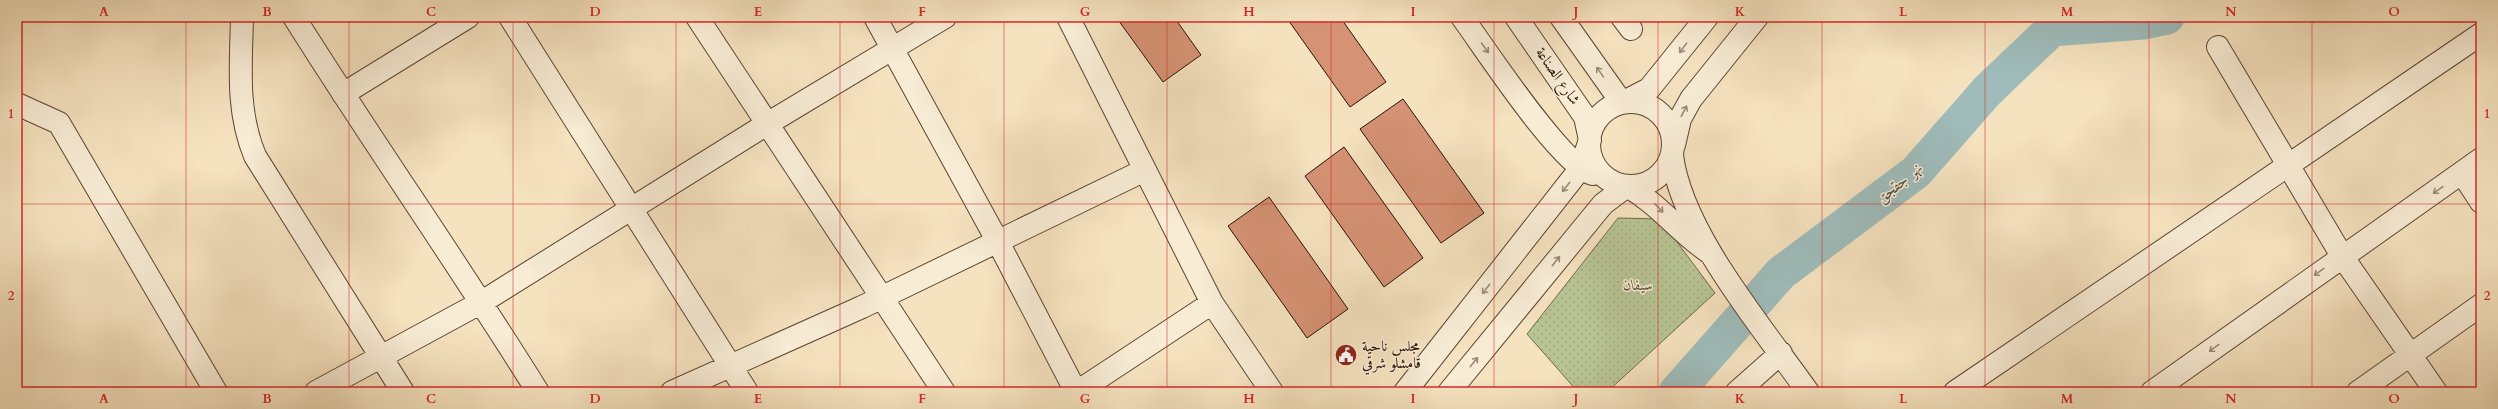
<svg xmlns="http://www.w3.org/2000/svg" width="2498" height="409" font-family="Cardo,Amiri,serif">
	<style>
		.park { fill: url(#park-dots); stroke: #706a4c }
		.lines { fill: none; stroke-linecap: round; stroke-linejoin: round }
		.stream { stroke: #707872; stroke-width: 6 }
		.river { stroke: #9fbcbb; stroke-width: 35 }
		.building { fill: #d59274; stroke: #291105 }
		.minor-casing { stroke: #5c4534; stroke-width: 24 }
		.minor { stroke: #f8ecd5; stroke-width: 22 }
		.oneway { stroke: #9b8977 }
		.grid { fill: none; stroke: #d62828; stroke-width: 1; stroke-opacity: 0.55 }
		.labels { text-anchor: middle; stroke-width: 3; stroke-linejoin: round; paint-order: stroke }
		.street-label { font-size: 15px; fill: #291105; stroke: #f8ecd5 }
		.park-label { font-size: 15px; font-style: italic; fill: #5b5037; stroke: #f8ecd5 }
		.poi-label { font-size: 15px; fill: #291105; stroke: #f8ecd5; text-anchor: start }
		.water-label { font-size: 16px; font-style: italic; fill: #524d45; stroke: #f8ecd5 }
		.neatline { fill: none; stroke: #d62828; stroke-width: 1.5 }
		.grid-label { font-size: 13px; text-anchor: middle; font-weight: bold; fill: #d62828 }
	</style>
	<defs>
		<pattern id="park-dots" width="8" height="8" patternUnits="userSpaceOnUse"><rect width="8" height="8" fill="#b8c494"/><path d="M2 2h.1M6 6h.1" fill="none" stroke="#9ea77e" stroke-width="1.8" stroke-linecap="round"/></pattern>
	</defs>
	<rect width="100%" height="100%" fill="#f5e2bf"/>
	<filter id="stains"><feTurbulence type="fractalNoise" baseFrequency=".005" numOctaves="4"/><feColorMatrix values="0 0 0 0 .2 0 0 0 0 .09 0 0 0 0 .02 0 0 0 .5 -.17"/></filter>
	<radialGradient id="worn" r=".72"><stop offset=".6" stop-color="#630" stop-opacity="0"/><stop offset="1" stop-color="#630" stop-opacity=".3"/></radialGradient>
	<path class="park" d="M1618,218L1660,219L1715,293L1607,392H1578L1527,334Z"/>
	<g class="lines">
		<path class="stream" d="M2052,29L2060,17"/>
		<path class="river" d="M1676,392L1781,273L1916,172L1987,91L2052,29L2143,22L2167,17"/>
	</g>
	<path class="building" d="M1116,17H1174L1201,55L1163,82Z
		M1286,17H1340L1386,82L1350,107Z
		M1403,99L1484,213L1441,243L1360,129Z
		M1344,147L1423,258L1384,287L1305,176Z
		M1269,197L1348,309L1307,338L1228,226Z"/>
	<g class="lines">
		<g class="minor-casing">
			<path id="minor" d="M242,17C241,66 236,110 255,156L403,392
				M294,17C373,143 459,265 538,392
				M510,17L747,392
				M697,17L944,392
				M875,17L998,242L1076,392
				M1068,17L1212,303L1272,392
				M1462,17C1484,47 1562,167 1593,174
				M1561,17L1622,103L1649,89L1707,17
				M1622,17L1631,29
				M2218,47L2342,256L2436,392
				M343,94L468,17
				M1589 144a42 42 0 1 1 84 0a42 42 0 1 1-84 0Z
				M17,104L59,123L216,392
				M1674,145L1680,119L1691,99L1757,17
				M1672,155C1681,232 1763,328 1808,392
				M2462,173L2481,202
				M316,392L482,302L767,124L945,17
				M672,392L862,307L1145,170
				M1077,392L1212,303
				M1405,392L1580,169L1590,140L1585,117L1516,17
				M1449,392L1603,204L1627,186C1660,205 1679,232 1710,253
				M1737,392L1781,353
				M1955,392L2481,34
				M2152,392L2481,159
				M2358,392L2481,305"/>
		</g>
		<use href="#minor" class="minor"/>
	</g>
	<defs><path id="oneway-shaft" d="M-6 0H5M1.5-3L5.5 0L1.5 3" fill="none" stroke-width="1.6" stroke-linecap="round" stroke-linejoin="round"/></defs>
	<g class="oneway">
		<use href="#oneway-shaft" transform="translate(1485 48) rotate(54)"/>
		<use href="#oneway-shaft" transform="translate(1683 48) rotate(127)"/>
		<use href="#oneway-shaft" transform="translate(1600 72) rotate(-125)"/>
		<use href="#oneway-shaft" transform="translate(1684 111) rotate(-63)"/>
		<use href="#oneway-shaft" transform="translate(1566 187) rotate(128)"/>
		<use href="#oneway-shaft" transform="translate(2438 190) rotate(145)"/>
		<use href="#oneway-shaft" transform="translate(1659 208) rotate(46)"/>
		<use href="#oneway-shaft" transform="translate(1556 261) rotate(-51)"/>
		<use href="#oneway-shaft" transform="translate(2319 272) rotate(144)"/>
		<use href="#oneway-shaft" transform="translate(1486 289) rotate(128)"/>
		<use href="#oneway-shaft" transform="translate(2214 348) rotate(144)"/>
		<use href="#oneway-shaft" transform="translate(1474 362) rotate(-51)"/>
	</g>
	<path class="grid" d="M186,17V392M349,17V392M513,17V392M676,17V392M840,17V392M1004,17V392M1167,17V392M1331,17V392M1494,17V392M1658,17V392M1822,17V392M1985,17V392M2149,17V392M2312,17V392M17,204H2481"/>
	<defs>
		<g id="civic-disc" transform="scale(1.15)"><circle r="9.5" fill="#8f2418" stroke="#f8ecd5"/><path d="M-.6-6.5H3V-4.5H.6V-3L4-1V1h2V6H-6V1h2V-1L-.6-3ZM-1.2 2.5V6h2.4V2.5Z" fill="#fff"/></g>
	</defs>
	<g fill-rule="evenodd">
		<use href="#civic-disc" x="1346" y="355"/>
	</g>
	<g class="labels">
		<g class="street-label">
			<text transform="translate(1558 76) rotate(55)" y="5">شارع الصناعة</text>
		</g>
		<g class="park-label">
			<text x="1638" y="290">سيفان</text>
		</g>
		<g class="poi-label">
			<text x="1362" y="351">مجلس ناحية<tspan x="1362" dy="17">قامشلو شرقي</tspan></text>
		</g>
		<g class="water-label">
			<text transform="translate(1899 182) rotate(-40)" y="6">نهر جقجق</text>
		</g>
	</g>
	<rect width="2498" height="409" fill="none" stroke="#f5e2bf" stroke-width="44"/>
	<rect x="22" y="22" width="2454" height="365" class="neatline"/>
	<g class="grid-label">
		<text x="104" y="16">A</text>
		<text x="267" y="16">B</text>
		<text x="431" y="16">C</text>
		<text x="595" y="16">D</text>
		<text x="758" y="16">E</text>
		<text x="922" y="16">F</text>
		<text x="1085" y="16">G</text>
		<text x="1249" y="16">H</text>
		<text x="1413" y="16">I</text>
		<text x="1576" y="16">J</text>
		<text x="1740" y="16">K</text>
		<text x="1903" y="16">L</text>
		<text x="2067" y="16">M</text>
		<text x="2231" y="16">N</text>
		<text x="2394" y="16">O</text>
		<text x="11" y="118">1</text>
		<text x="2487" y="118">1</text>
		<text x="11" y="300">2</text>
		<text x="2487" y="300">2</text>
		<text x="104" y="403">A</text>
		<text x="267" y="403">B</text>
		<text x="431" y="403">C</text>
		<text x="595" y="403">D</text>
		<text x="758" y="403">E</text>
		<text x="922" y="403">F</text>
		<text x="1085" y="403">G</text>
		<text x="1249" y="403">H</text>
		<text x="1413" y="403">I</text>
		<text x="1576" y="403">J</text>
		<text x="1740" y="403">K</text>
		<text x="1903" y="403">L</text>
		<text x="2067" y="403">M</text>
		<text x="2231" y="403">N</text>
		<text x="2394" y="403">O</text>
	</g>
	<rect width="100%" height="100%" filter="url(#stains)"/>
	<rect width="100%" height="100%" fill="url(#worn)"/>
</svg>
